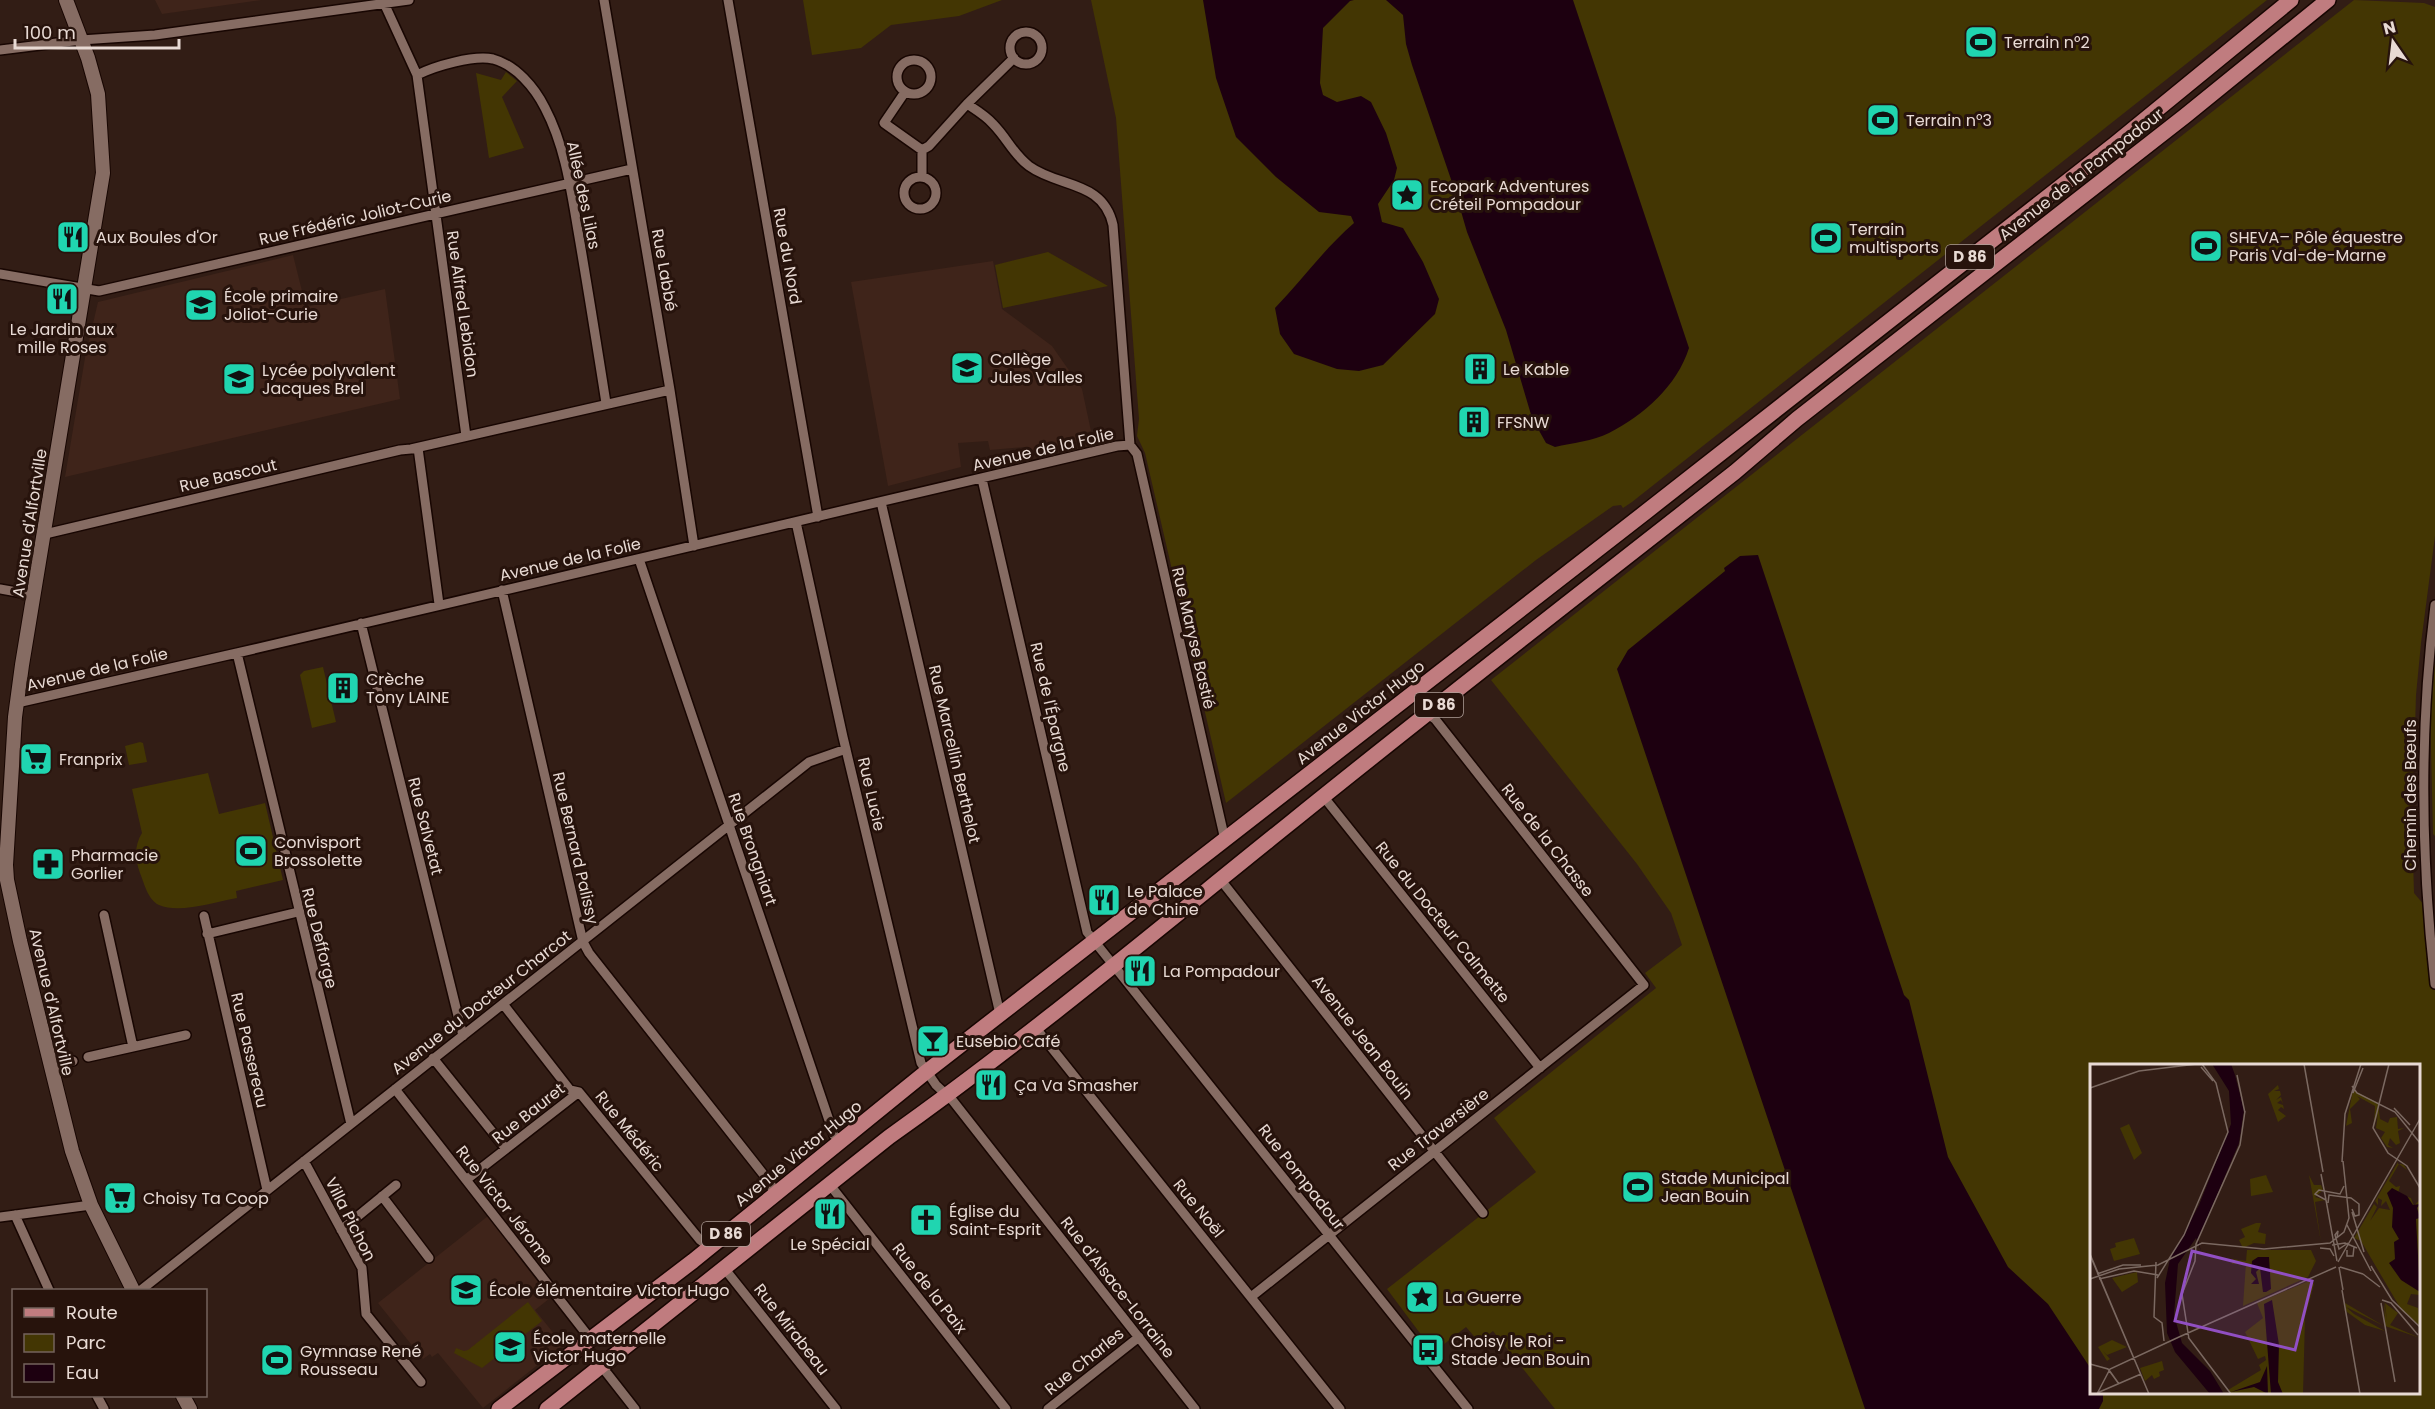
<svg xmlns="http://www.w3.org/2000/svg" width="2435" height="1409" font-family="Poppins,sans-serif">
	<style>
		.built { fill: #3f241a }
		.green { fill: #433603; fill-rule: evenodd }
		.water { fill: #1d0010 }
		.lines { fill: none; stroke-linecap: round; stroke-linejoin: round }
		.street-casing { stroke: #180602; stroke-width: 12 }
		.secondary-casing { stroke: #180602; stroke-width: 16 }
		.primary-casing { stroke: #180602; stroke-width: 18 }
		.street { stroke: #866c63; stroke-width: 9 }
		.secondary { stroke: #866c63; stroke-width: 14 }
		.primary { stroke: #c07c7f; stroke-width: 15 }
		.labels { text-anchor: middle; stroke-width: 6; stroke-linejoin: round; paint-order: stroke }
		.shield { fill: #27130c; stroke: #ae9e98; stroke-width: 1.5 }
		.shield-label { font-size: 15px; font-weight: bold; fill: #e8dad4 }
		.poi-label { font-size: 16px; fill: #e8dad4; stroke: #27130c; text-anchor: start }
		.street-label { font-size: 16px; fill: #e8dad4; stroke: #27130c }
		.inset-road { fill: none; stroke: #7b6961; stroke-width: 1.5 }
		.view { fill: #914fc3; fill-opacity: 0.15; stroke: #914fc3; stroke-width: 3 }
		.inset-edge { fill: none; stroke: #e8dad4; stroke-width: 3 }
	</style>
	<rect width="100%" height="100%" fill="#321d15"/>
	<path class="built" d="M155,0H262L162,14Z
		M293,255L306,307L385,289L400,399L65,477L85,358L98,302Z
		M993,261L1002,309L1052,346L1082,389L1091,431L1082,434L1077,442L1023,454L1025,447L990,450L988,441L958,443L961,467L888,486L851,282Z
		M488,1216L550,1298L535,1310L563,1345L483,1408L438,1353L432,1357L430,1354L423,1359L378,1303Z"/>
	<path class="green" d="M803,0H1002L959,16L891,25L861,48L812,55Z
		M1091,0H2267L1632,502L1623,508L1621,505L1613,506L1536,560L1226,803L1145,453L1137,436L1139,419L1116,118Z
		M2354,0L2424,3L2435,7V536L2421,643L2416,695L2412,826L2414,893L2435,918V1409H1555L1493,1331L1479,1342L1466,1327L1434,1352L1387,1289L1536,1172L1494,1118L1656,988L1645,973L1682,945L1671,913L1637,864L1491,680ZM2092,1066H2418V1392H2092Z
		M506,72L517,81L502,97L524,148L489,158L476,73L501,80Z
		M1048,252L1108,286L1003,308L995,265Z
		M2435,657V836L2433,834L2430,706Z
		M323,667L336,722L312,728L300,675L304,671Z
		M140,742L143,743L147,762L129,765L125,746Z
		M208,773L219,814L265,803L283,880L236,891L237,898C215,902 179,914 159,905C148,900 144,883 140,873C135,859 134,846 142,833L132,789Z
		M528,1302L542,1321L482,1368L454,1353L456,1348L464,1351L468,1350Z"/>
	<path class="water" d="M1203,0H1354L1350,1L1323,28L1320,83L1323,95L1337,102L1361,96L1371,102L1386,133L1397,168L1394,180L1378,204L1382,222L1403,228L1423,262L1439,299L1435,314L1383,365L1359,371L1337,369L1294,354L1280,334L1275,308C1302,280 1325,248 1354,223L1351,216L1319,212L1276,177L1236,137L1216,78Z
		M1386,0H1573L1689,348C1677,386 1644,415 1609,433C1593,441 1572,443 1555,447L1546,443L1532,418L1506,330L1467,232L1456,194L1412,65L1406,44L1403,15Z
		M1758,555L1904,995L1909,1000L1948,1157L2008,1267L2048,1304L2091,1369L2092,1392L2103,1393V1401L2099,1409H1865L1617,669L1628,650L1725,571L1724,568L1740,556Z"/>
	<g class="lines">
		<g class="street-casing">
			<path id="street" d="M604,0L670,390L694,546
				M728,0L818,517
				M384,3L417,75L466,436
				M1010 48a16 16 0 1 1 32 0a16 16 0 1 1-32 0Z
				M0,50L81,40L155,35L409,0
				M897 77a17 17 0 1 1 34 0a17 17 0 1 1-34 0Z
				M417,75C435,66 473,55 493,59C516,65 535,88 545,108C565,146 571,190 578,231C588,289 597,346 606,403
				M905,92L884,123L922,150L929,146L967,104L1014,58
				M967,104C976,110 986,116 993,124C1007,138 1013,154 1029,166C1059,188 1103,180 1113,225L1130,445
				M922,150V177
				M904 193a16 16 0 1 1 32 0a16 16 0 1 1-32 0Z
				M0,274L99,291L632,169
				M1130,445L1137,454L1225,840
				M418,448L439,604
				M982,479L1087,932L1468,1409
				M881,502L1000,1014
				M796,522L843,737L921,1063L936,1085L953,1101L1195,1409
				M45,534L400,450L411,449L670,390
				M639,559L834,1135L837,1138H845
				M0,589L34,595
				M502,590L583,942L589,953L771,1184L774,1196
				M2435,605C2419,731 2421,858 2435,984
				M361,623L463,1036
				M237,653L351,1124
				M17,703L237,653L1117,446L1130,445
				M1323,796L1540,1068
				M1220,879L1483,1213
				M104,915L133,1047
				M204,916L267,1190
				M207,934L298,912
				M503,1004L570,1090L579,1092L700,1240L704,1243L713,1242
				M1035,1027L1340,1409
				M88,1057L186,1035
				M433,1058L506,1149
				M50,1066L73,1061
				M395,1089L585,1332L586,1342
				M304,1161L362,1268L366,1314L421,1382
				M466,1180L579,1092
				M830,1185L1006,1409
				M382,1196L429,1258
				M15,1215L49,1290
				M0,1217L91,1205
				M341,1230L396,1185
				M724,1268L836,1409
				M141,1290L809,762L846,749
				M1251,1297L1644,985L1435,719L1428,714
				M605,1363L606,1372L635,1409
				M97,1396L104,1409
				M1048,1409L1139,1337"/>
		</g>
		<g class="secondary-casing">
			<path id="secondary" d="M66,0L88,58L98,94L103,173L22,665L15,717L6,865L7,880L20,941L72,1151L91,1205L133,1290
				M183,1396L190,1409"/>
		</g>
		<g class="primary-casing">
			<path id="primary" d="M499,1409L693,1261L926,1072L1647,511L2115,144L2291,0
				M547,1409L889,1137C1027,1039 1157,930 1289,824C1436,705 1586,589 1735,472L1797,419L2185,116L2328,0"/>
		</g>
		<use href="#street" class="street"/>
		<use href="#secondary" class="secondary"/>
		<use href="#primary" class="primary"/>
	</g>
	<defs>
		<g id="stadium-square" transform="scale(1.725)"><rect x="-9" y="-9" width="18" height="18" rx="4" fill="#20d5b0" stroke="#27130c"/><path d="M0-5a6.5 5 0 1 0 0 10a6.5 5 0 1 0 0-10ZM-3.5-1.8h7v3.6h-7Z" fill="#111"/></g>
		<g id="sight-square" transform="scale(1.725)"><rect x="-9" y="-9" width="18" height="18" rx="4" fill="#20d5b0" stroke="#27130c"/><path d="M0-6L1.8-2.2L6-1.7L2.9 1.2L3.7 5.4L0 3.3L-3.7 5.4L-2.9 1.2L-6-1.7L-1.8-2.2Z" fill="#111"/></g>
		<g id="restaurant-square" transform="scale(1.725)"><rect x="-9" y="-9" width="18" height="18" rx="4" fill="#20d5b0" stroke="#27130c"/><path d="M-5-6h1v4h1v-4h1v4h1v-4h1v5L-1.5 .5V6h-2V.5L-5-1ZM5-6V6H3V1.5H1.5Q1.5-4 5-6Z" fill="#111"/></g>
		<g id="school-square" transform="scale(1.725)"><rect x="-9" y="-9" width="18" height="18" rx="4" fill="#20d5b0" stroke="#27130c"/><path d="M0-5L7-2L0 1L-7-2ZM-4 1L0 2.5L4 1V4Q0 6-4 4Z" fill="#111"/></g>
		<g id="building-square" transform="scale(1.725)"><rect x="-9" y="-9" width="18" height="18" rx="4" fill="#20d5b0" stroke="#27130c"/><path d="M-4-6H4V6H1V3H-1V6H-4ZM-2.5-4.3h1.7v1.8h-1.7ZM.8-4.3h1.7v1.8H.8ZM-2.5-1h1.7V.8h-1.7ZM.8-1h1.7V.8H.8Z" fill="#111"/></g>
		<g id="supermarket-square" transform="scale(1.725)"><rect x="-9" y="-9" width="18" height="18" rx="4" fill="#20d5b0" stroke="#27130c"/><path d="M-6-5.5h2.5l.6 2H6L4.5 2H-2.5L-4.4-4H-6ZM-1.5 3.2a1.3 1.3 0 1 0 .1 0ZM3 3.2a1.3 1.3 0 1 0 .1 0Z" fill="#111"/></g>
		<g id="pharmacy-square" transform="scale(1.725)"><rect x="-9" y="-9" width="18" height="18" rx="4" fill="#20d5b0" stroke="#27130c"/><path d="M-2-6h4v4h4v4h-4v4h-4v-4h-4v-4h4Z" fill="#111"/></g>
		<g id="bar-square" transform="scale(1.725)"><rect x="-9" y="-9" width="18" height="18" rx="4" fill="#20d5b0" stroke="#27130c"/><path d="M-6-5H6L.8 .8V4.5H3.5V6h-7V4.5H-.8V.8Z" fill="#111"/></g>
		<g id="church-square" transform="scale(1.725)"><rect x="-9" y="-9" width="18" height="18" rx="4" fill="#20d5b0" stroke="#27130c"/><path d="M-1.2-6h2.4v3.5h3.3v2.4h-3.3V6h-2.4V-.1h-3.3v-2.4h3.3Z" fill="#111"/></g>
		<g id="bus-square" transform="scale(1.725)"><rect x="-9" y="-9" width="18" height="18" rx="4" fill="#20d5b0" stroke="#27130c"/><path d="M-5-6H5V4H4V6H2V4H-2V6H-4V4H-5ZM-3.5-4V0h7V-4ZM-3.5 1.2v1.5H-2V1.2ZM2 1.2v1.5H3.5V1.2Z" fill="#111"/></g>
	</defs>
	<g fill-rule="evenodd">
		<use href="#stadium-square" x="1981" y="42"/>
		<use href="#stadium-square" x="1883" y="120"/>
		<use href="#sight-square" x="1407" y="195"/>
		<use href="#restaurant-square" x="73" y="237"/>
		<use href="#stadium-square" x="1826" y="238"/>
		<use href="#stadium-square" x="2206" y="246"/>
		<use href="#restaurant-square" x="62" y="299"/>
		<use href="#school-square" x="201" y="305"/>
		<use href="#school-square" x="967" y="368"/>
		<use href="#building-square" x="1480" y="369"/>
		<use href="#school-square" x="239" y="379"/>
		<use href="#building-square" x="1474" y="422"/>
		<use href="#building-square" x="343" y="688"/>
		<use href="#supermarket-square" x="36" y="759"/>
		<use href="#stadium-square" x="251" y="851"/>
		<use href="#pharmacy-square" x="48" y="864"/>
		<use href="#restaurant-square" x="1104" y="900"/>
		<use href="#restaurant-square" x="1140" y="971"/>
		<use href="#bar-square" x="933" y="1041"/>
		<use href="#restaurant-square" x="991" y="1085"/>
		<use href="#stadium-square" x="1638" y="1187"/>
		<use href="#supermarket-square" x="120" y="1198"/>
		<use href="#restaurant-square" x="830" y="1214"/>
		<use href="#church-square" x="926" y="1220"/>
		<use href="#school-square" x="466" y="1290"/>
		<use href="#sight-square" x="1422" y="1297"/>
		<use href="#school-square" x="510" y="1347"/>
		<use href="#bus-square" x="1428" y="1350"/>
		<use href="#stadium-square" x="277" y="1360"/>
	</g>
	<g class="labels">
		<g class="shield">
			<rect x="1946" y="245" width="48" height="24" rx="4.5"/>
			<rect x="1415" y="693" width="48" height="24" rx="4.5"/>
			<rect x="702" y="1222" width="48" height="24" rx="4.5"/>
		</g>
		<g class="shield-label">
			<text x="1970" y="262">D 86</text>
			<text x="1439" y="710">D 86</text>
			<text x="726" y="1239">D 86</text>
		</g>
		<g class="poi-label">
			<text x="2004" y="48">Terrain n°2</text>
			<text x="1906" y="126">Terrain n°3</text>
			<text x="1430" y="192">Ecopark Adventures<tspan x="1430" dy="18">Créteil Pompadour</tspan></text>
			<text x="1849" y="235">Terrain<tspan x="1849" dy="18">multisports</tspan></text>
			<text x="96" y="243">Aux Boules d'Or</text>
			<text x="2229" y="243">SHEVA– Pôle équestre<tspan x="2229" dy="18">Paris Val-de-Marne</tspan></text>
			<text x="224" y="302">École primaire<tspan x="224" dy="18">Joliot-Curie</tspan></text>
			<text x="62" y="335" text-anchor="middle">Le Jardin aux<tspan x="62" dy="18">mille Roses</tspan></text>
			<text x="990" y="365">Collège<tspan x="990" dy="18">Jules Valles</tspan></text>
			<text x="1503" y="375">Le Kable</text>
			<text x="262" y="376">Lycée polyvalent<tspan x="262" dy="18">Jacques Brel</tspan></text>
			<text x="1497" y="428">FFSNW</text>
			<text x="366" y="685">Crèche<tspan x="366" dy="18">Tony LAINE</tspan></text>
			<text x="59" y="765">Franprix</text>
			<text x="274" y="848">Convisport<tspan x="274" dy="18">Brossolette</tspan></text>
			<text x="71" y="861">Pharmacie<tspan x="71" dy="18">Gorlier</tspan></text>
			<text x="1127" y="897">Le Palace<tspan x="1127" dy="18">de Chine</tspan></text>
			<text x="1163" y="977">La Pompadour</text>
			<text x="956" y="1047">Eusebio Café</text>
			<text x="1014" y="1091">Ça Va Smasher</text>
			<text x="1661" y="1184">Stade Municipal<tspan x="1661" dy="18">Jean Bouin</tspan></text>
			<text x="143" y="1204">Choisy Ta Coop</text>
			<text x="949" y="1217">Église du<tspan x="949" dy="18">Saint-Esprit</tspan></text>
			<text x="830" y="1250" text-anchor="middle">Le Spécial</text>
			<text x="489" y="1296">École élémentaire Victor Hugo</text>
			<text x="1445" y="1303">La Guerre</text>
			<text x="533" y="1344">École maternelle<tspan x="533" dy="18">Victor Hugo</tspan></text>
			<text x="1451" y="1347">Choisy le Roi -<tspan x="1451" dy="18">Stade Jean Bouin</tspan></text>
			<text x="300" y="1357">Gymnase René<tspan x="300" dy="18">Rousseau</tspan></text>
		</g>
		<g class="street-label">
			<text transform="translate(2081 174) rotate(-38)" y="6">Avenue de la Pompadour</text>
			<text transform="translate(584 195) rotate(78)" y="6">Allée des Lilas</text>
			<text transform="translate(355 217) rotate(-13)" y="6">Rue Frédéric Joliot-Curie</text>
			<text transform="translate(788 256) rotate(80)" y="6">Rue du Nord</text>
			<text transform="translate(665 270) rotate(80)" y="6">Rue Labbé</text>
			<text transform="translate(463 304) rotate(82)" y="6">Rue Alfred Lebidon</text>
			<text transform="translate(1043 449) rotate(-13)" y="6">Avenue de la Folie</text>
			<text transform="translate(228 475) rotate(-13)" y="6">Rue Bascout</text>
			<text transform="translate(29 523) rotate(-81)" y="6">Avenue d'Alfortville</text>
			<text transform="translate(570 559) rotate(-13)" y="6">Avenue de la Folie</text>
			<text transform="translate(1194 638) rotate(77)" y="6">Rue Maryse Bastié</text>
			<text transform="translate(97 669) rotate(-13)" y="6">Avenue de la Folie</text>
			<text transform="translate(1051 707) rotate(77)" y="6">Rue de l'Épargne</text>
			<text transform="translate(1360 712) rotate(-38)" y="6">Avenue Victor Hugo</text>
			<text transform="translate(955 754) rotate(77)" y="6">Rue Marcellin Berthelot</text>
			<text transform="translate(872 794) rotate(77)" y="6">Rue Lucie</text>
			<text transform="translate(2410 795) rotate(-90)" y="6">Chemin des Bœufs</text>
			<text transform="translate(426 826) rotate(76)" y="6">Rue Salvetat</text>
			<text transform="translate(1548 840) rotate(52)" y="6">Rue de la Chasse</text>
			<text transform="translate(576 848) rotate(77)" y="6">Rue Bernard Palissy</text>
			<text transform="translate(753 849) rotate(71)" y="6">Rue Brongniart</text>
			<text transform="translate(1443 922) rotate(51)" y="6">Rue du Docteur Calmette</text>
			<text transform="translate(320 938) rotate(76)" y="6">Rue Defforge</text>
			<text transform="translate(52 1002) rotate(77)" y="6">Avenue d'Alfortville</text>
			<text transform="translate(481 1002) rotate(-38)" y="6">Avenue du Docteur Charcot</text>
			<text transform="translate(1363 1037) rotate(52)" y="6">Avenue Jean Bouin</text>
			<text transform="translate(250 1050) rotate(77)" y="6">Rue Passereau</text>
			<text transform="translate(528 1113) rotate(-38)" y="6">Rue Bauret</text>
			<text transform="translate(1438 1129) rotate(-38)" y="6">Rue Traversière</text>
			<text transform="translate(630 1131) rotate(51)" y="6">Rue Médéric</text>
			<text transform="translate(798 1153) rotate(-39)" y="6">Avenue Victor Hugo</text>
			<text transform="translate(1302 1177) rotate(52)" y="6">Rue Pompadour</text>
			<text transform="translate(505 1205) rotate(52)" y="6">Rue Victor Jérome</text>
			<text transform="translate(1199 1208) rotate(51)" y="6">Rue Noël</text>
			<text transform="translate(351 1219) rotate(63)" y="6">Villa Pichon</text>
			<text transform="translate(1118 1287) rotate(52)" y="6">Rue d'Alsace-Lorraine</text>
			<text transform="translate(930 1288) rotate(52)" y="6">Rue de la Paix</text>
			<text transform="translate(792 1329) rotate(52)" y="6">Rue Mirabeau</text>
			<text transform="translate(1084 1361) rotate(-39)" y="6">Rue Charles</text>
		</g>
	</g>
	<g transform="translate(2090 1064)">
		<rect width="330" height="330" fill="#321d15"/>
		<path d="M188,21L189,25L184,27H190L191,31L186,36L191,33L193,40L191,36L187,39L193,41L194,45L191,43L188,46L196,52L188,58L178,30ZM263,26L288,39L290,55L298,59L300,54L307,53L308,65L314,64L308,67L310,79L306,81L300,74L298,81L303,84L297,83L291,74L295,68L286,64L288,50L284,62L285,42L267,32L270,35L260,45L262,59L256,62ZM39,60L52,89L44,96L30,64ZM308,98V100H311L314,101L317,106L309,100L299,117L306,123L310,122L308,130L321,134L324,142L330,135V231L321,230L317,240L328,244L330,262L312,247L271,177L264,174L284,140L287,143L280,157L289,144L300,146L296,137L291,142L292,136L288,134V141L285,137ZM176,111L183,128L161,132L160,115ZM219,111L224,121H231L233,126L225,133L235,136L225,138L231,178ZM166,159H171L168,168L176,170L175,180L164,179L153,184L149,176L155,173L151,165ZM44,174L50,190L24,197L20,185L26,183L25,179ZM157,186H221L226,197L218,213L153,242L156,199L142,200V195L156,197ZM47,208L48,218L32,228L22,214ZM221,216L224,220L212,264L215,254L213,330H141L138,326L171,306L169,301L176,296L175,292L168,295L155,268L173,254L167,239ZM294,238L297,257L295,239L308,249L300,261L330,274L295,262ZM255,239L294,262L256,243L264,250L295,267L275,261L257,248L256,246ZM22,276L37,283L17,291L13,287L20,295L17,297L8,283ZM72,297L74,306L69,308L70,312L64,315L62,311L55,317L50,304Z" fill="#433603"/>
		<path d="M122,0H141L145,11L154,46L149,79L108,176L111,187L106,174L88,200L84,251L92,279L120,307L134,330H120L85,288L77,269L75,219L80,195L109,141L141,60L139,27ZM302,124L317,132L323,141L330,140L327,144L330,154L326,155L330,228L311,216L299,199L305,195L304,178L309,175L302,163L303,144L297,129ZM168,193H179L181,225L176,228H173L170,204L166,208L169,220H161L166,215L161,209L162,197ZM182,236L189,281L188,318L193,330H181L174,240ZM177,302L178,330L164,323L141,328L170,318Z" fill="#1d0010"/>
		<path class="inset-road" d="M214,0L233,108M299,0L283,64L298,89L317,102L330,124M111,3L123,17M147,11L155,49M262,22L267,29L305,48L330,79M0,24L49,7L107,0M263,29L273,4M304,44L320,61M252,98L255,50L271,0M231,110L236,136M238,139L239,131L261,134L269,140V151L265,152L262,145M262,148L274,188M257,161L281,207M247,174L248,167L245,171L249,185L258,179M242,181L255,179L267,184M230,184L240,185L244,192M257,186V192H263L264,183M0,190L59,330M0,191L59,330M247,197L236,136L225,130L229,126L250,130L254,122M66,198L64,253L72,259L74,277M248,198L330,55M281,202L302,236L330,263M249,203L253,226M250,203L273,210M7,210L33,201H51M273,210L290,223M67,214L94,171L138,68L126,19L112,0M0,215L29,205L68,201L112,179L174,185L240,179L254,168L259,154L253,97M9,215L44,207L68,211M252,226L270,330M292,236L301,239L328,271M291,239L305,318M89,273L246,203M98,273L141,330M99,275L92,230L105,197L106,180L150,81L155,47M0,300L18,305L29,320L19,306M7,329L51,310M7,330L20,305L89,273"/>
		<path class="view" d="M102,187L222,217L205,286L85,257Z"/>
		<rect width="330" height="330" class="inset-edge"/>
	</g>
	<rect x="12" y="1289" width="195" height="108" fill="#27130c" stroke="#74635c" stroke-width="1.5"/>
	<rect x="24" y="1308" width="30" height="9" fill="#c07c7f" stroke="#74635c" stroke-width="1.5"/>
	<text x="66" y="1319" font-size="18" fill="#e8dad4">Route</text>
	<rect x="24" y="1334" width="30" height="18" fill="#433603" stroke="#74635c" stroke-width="1.5"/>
	<text x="66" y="1349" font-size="18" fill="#e8dad4">Parc</text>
	<rect x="24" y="1364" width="30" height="18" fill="#1d0010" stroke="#74635c" stroke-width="1.5"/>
	<text x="66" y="1379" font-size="18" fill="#e8dad4">Eau</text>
	<g transform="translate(2393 42) rotate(346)" stroke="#27130c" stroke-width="4.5" paint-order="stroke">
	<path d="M0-4.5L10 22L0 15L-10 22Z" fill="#e8dad4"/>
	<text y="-9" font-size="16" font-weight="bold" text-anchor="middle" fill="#e8dad4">N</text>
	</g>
	<path d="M15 39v9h164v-9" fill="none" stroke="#e8dad4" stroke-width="3"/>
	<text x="24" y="39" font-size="18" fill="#e8dad4" stroke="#27130c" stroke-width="4.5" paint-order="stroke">100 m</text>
</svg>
